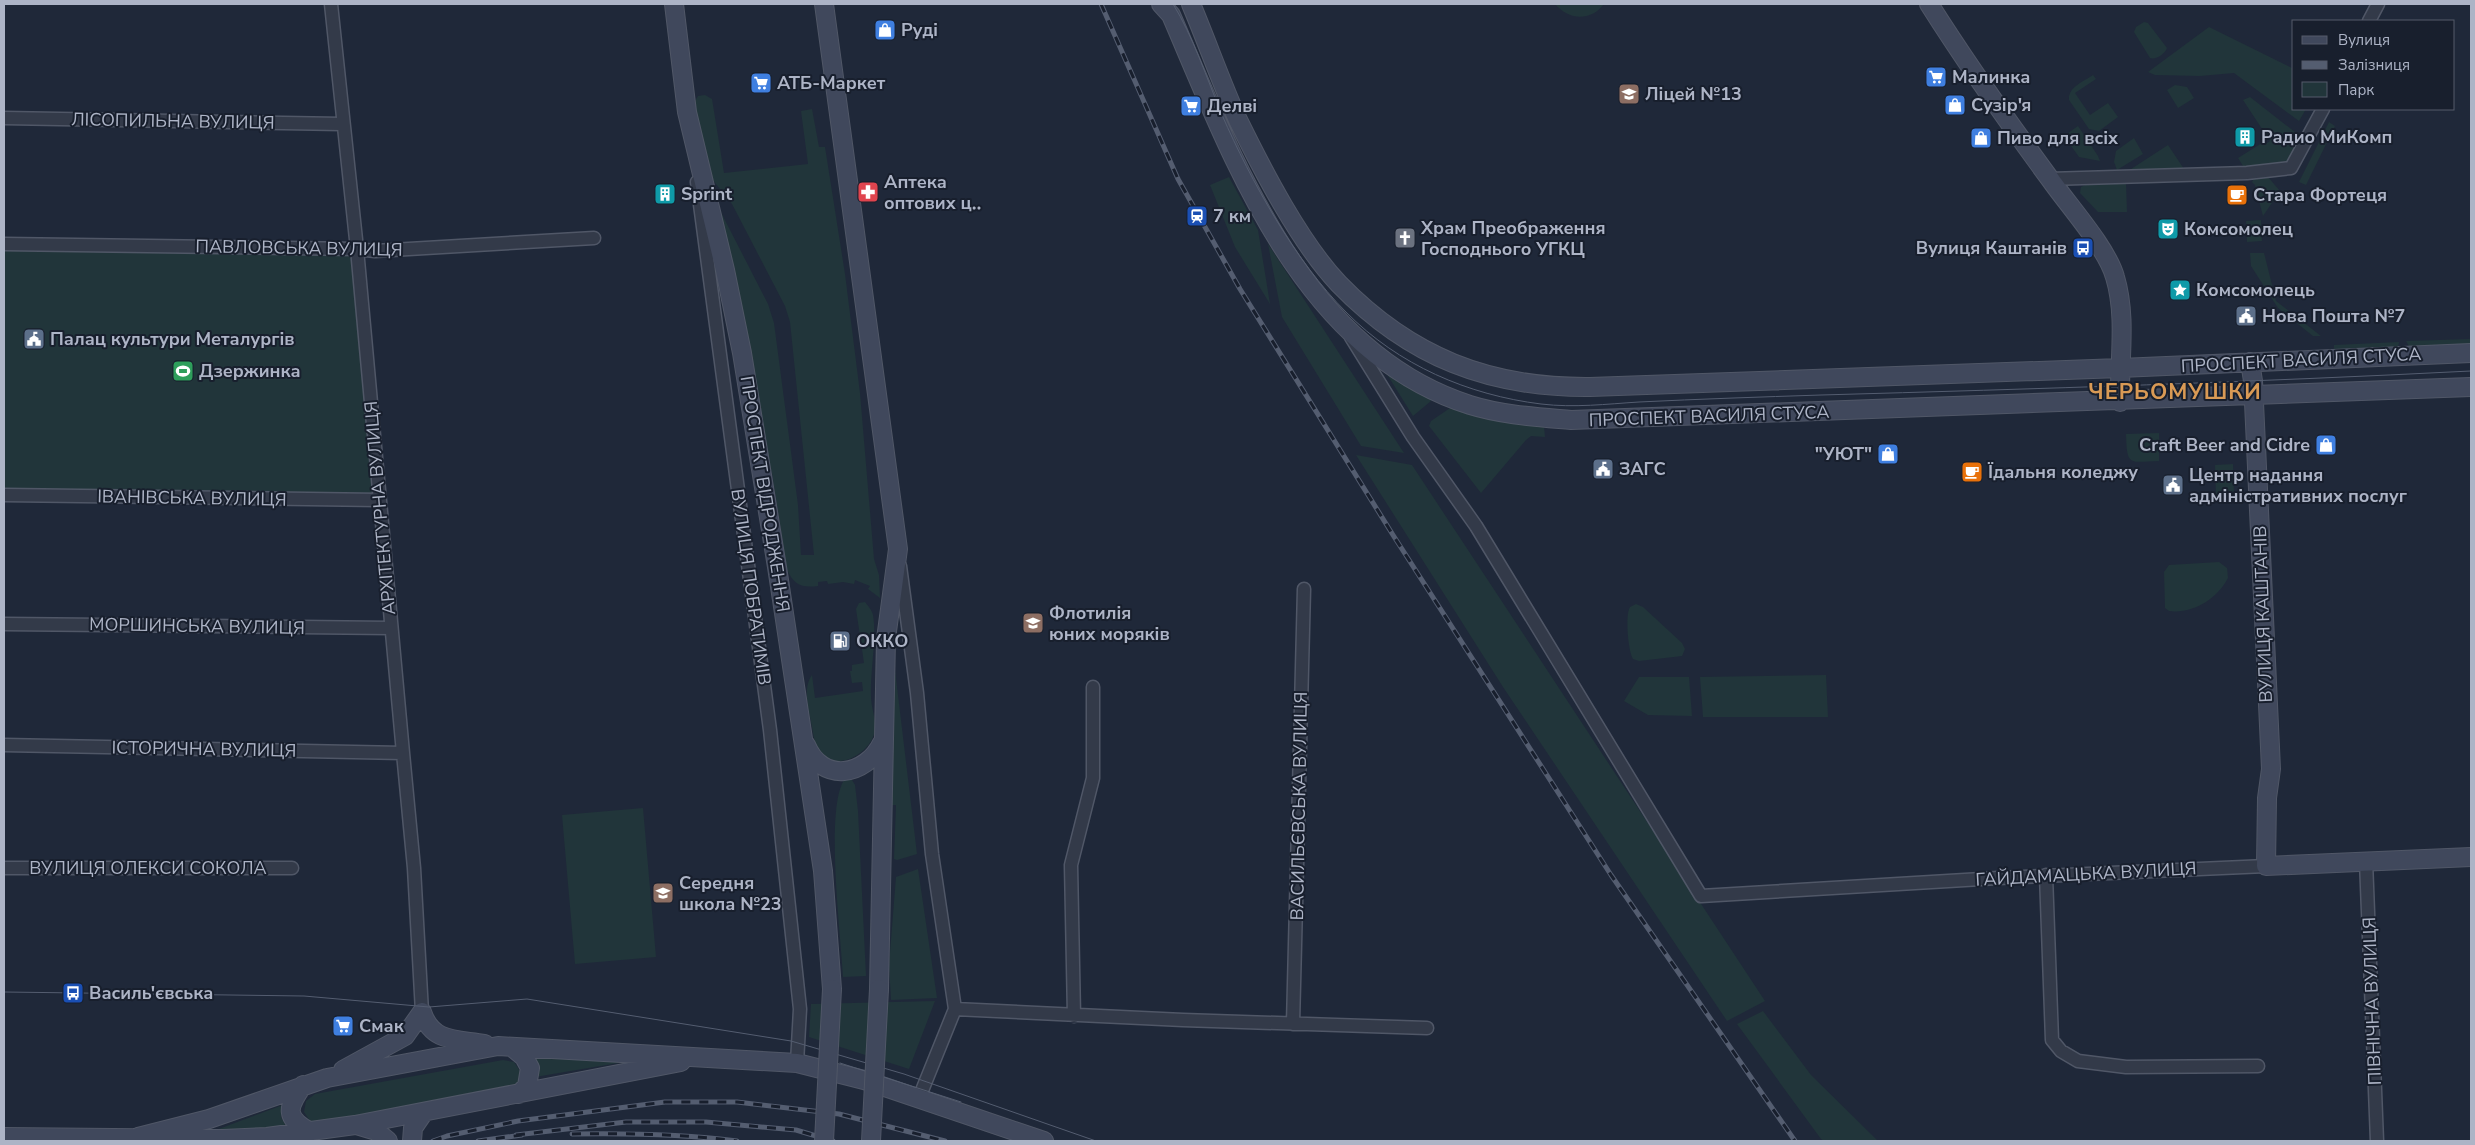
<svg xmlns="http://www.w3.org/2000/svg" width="2475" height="1145" font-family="'Nunito Sans',sans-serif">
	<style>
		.green { fill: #21353a }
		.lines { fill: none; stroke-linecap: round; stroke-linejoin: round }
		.street-casing { stroke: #505767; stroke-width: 15 }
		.secondary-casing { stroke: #505767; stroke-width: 20 }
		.street { stroke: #333a49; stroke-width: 12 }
		.secondary { stroke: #40485c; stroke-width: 18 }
		.tram { stroke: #545d70; stroke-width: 1 }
		.rail-casing { stroke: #545d70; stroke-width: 5 }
		.rail { stroke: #181f2d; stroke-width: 3; stroke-dasharray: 9; stroke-linecap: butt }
		.secondary-bridge-casing { stroke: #505767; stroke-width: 20; stroke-linecap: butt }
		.secondary-bridge { stroke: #40485c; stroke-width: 18 }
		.labels { text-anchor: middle; stroke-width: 4; stroke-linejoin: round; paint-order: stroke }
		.poi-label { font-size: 18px; font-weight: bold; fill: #adb4c6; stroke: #181f2d; text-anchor: start }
		.street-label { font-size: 18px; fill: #adb4c6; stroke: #181f2d }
		.district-label { font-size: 22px; font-weight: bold; letter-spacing: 1px; fill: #d99a55; stroke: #181f2d }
	</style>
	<rect width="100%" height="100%" fill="#1f2839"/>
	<path class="green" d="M1555,4H1604C1590,22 1569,20 1555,4Z
		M2144,22L2148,23L2167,48C2165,54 2156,60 2150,58L2134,32L2136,27Z
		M2209,27L2294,69V109H2306L2299,121L2234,73L2200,76L2155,75L2148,72Z
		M2093,75L2096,79L2075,93L2090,115L2108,103L2118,117L2099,131L2089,129L2069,100C2068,87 2083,82 2093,75Z
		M2175,85L2187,87L2194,98L2178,108L2167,90Z
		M705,95L712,99L724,173L808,164L801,111L812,109L819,147H825L845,274L860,393L874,559L879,575L880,598L868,589L870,586L855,580L854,584L843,582L828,584L827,581L818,582V586C802,588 793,585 787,569L772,473L762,452L709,189L768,304L774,323L798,505L801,555H814L790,322L785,306L732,204L712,179L707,154L696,128L695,101L698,96Z
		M2250,97L2300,136L2301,141L2286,163L2245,169L2238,158L2262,143L2264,145L2270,141L2243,100Z
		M2329,122L2335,126L2306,185L2299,182Z
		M2078,126L2098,156L2100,161L2079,157L2064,136Z
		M2134,138L2143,154L2117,170L2114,162L2116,151Z
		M2168,145L2184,169L2128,171Z
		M2255,176L2268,177L2280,191L2263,216L2255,185L2252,182Z
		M1229,177L1258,230L1270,304L1235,247L1210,185Z
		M2089,183H2126L2127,212H2098L2080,193L2081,187Z
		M2261,220L2262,241L2247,242L2246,221Z
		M1268,244L1404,453L1361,446L1282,317Z
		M4,250L352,253L374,494L4,489Z
		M2250,253H2264L2276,301L2321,336H2313L2278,308L2251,266Z
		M2471,339V347L2410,348L2406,341Z
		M2399,342L2398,348L2386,351L2385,347L2334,349V345Z
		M1385,371L1428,395L1431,401L1413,416Z
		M1450,408L1544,426L1545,437L1531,436L1526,440L1481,493L1429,426L1431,421Z
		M2159,433V461C2129,462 2127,467 2126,434Z
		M1356,455L1412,465L1765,1001L1727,1021L1503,687Z
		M2233,464L2234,496H2216L2215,465Z
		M2219,562L2227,568L2228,578C2217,599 2193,614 2169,611L2165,608L2164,572L2169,565Z
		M865,602C868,606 872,610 873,615C877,638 870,672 871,696C871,711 879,723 873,737C864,759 827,774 816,745C814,740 813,733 812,727C809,710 802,689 812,675L815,698L863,691L862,682L852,683L850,671H852V665L864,663L856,609L859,603Z
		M1636,604L1643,607L1682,643L1685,649L1682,656L1639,661L1633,659C1628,651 1625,615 1630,607Z
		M895,670L917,854L897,860L894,859L896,805H890L892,672Z
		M1826,675L1828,717H1703L1700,677Z
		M1639,677H1689L1692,716L1648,715L1624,701Z
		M848,779L852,780L855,785L858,811L866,976L843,977C841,937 825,810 844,780Z
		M643,808L656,957L575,964L562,815Z
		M918,869L937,998L891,1000L889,965L896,877Z
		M935,1001L909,1069L809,1037L811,1004Z
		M1763,1011L1811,1075L1878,1141H1824L1821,1139L1737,1024Z
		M535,1057L624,1062L535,1077L538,1067Z
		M503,1060L514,1062L520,1071L518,1082L509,1089L316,1123L310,1121L304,1112L306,1101L315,1094Z
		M283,1105L281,1117L287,1128L216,1130Z"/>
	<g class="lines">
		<g class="street-casing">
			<path id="street" d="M331,4L357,249L403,753L414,868L422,1012
				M2369,21L2378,4
				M4,118L342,124
				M2049,179L2247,173L2291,168L2323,109
				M697,182L770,730L800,1009L797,1063
				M4,244L357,249L375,251L594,238
				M1351,337L1413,437L1476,526L1701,896L1998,878L2266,866
				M4,495L380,500
				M900,566L917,693L932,854L955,1009L919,1098
				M4,624L391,628
				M4,745L403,753
				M2366,861L2377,1141
				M4,868H292
				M2046,875L2052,1040L2061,1051L2078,1061L2126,1067L2258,1066
				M955,1009L1183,1020L1427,1028
				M1074,1016L1071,865L1093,778V687
				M1293,1024L1304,589"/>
		</g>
		<g class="secondary-casing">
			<path id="secondary" d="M674,4L687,112L725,270L742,353L777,567L823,871L832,989
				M824,4L898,549L886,639L879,989
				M1161,4L1171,15C1234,161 1302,352 1470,405C1502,415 1537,417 1571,420L2471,387
				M1191,4C1207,42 1221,82 1238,120C1263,171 1300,243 1339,284C1410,357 1489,388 1590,387L2120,368L2471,353
				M1929,4C1967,64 2008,122 2050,179C2068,205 2107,248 2115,277C2127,317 2119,360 2120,402
				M2250,362L2253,381L2271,769L2267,798L2266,866L2471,857
				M806,745C822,784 866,776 882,743
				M422,1012C432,1043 457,1039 485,1044
				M513,1048L524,1057L530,1068L527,1086L519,1094
				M343,1070L405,1036L422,1012
				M303,1085C287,1108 284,1117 310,1132
				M356,1125L376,1131L388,1141
				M4,1137L223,1139L267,1137L355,1125L681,1062
				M138,1137L209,1119L327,1078L498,1046L797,1063L864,1080L1044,1141
				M412,1141L413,1128L424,1112"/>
		</g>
		<use href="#street" class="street"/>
		<use href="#secondary" class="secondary"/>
		<path class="tram" d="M1173,4C1193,36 1207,79 1222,115C1251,181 1295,261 1346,312C1398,365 1468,395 1541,404C1574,408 1607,404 1639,402C1700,399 1760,397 1821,395C2038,389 2255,382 2471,371
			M4,992L304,996L429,1007L527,999L791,1041L904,1074L1096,1141
			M840,1063L961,1102"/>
		<g class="rail-casing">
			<path id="rail" d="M1101,4L1178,179L1240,289L1393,535L1611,875L1795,1141
				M572,1134C627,1133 682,1134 737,1141
				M516,1135L626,1122H706L796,1130L833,1141
				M433,1141L447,1136L518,1121L665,1102H737L839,1114L945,1141
				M478,1141L522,1135"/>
		</g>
		<use href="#rail" class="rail"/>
		<g class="secondary-bridge-casing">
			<path id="secondary-bridge" d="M824,1141L832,989
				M871,1141L879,989"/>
		</g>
		<use href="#secondary-bridge" class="secondary-bridge"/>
	</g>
	<defs>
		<g id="shop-square" transform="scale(1.125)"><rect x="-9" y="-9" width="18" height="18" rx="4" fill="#3f7fe0" stroke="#181f2d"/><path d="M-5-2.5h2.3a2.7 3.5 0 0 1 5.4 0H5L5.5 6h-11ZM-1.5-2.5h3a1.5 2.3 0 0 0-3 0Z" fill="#fff"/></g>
		<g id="supermarket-square" transform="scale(1.125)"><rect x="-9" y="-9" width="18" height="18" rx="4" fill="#3f7fe0" stroke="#181f2d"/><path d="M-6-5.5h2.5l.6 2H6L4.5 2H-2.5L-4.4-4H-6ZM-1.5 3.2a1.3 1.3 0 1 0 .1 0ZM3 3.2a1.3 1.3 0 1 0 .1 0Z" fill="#fff"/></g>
		<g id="school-square" transform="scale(1.125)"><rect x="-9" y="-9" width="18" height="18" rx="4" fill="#8d6e63" stroke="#181f2d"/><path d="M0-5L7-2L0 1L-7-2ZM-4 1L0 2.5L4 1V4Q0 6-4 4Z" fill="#fff"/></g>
		<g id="building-square" transform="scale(1.125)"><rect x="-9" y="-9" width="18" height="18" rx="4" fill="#0f9aa8" stroke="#181f2d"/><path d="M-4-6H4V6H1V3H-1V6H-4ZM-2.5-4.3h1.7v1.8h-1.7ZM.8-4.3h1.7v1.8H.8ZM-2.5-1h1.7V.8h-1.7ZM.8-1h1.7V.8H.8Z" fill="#fff"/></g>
		<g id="pharmacy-square" transform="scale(1.125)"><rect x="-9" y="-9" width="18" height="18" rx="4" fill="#e0444e" stroke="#181f2d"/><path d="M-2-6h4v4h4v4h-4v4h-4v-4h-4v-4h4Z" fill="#fff"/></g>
		<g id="cafe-square" transform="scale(1.125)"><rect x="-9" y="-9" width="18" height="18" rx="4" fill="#e8710a" stroke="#181f2d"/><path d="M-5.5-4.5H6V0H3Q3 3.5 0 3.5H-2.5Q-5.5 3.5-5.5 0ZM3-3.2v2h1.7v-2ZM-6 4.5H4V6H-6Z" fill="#fff"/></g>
		<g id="station-square" transform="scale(1.125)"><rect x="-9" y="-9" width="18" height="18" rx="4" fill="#1a4fb4" stroke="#181f2d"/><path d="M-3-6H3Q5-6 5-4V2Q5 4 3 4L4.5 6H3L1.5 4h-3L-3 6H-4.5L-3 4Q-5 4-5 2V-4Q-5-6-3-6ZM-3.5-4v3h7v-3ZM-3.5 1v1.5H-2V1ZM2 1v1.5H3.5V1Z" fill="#fff"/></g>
		<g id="theatre-square" transform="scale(1.125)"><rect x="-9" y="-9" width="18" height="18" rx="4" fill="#0f9aa8" stroke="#181f2d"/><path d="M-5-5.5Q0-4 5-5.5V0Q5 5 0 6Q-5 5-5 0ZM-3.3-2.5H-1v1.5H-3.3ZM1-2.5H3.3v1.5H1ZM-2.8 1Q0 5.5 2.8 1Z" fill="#fff"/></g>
		<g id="church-square" transform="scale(1.125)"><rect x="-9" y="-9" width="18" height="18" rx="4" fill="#6b7280" stroke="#181f2d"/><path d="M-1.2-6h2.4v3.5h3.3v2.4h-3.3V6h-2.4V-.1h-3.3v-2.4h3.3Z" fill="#fff"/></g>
		<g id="bus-square" transform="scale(1.125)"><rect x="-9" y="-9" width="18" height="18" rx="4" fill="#1a4fb4" stroke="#181f2d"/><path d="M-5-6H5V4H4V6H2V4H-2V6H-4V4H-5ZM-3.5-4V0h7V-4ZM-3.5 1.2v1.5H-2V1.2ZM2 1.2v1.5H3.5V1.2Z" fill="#fff"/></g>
		<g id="sight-square" transform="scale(1.125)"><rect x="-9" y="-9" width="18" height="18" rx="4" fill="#0f9aa8" stroke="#181f2d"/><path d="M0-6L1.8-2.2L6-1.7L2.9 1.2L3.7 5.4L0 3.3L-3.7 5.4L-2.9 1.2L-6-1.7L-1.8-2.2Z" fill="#fff"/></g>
		<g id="civic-square" transform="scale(1.125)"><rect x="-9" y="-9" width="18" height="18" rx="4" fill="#5c6f8a" stroke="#181f2d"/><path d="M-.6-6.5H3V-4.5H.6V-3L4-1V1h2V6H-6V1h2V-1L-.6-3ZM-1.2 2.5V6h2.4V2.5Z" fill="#fff"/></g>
		<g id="stadium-square" transform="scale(1.125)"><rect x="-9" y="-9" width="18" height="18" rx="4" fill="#2e9e5b" stroke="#181f2d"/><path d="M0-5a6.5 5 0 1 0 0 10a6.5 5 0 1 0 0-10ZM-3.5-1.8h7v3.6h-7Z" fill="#fff"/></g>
		<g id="fuel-square" transform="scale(1.125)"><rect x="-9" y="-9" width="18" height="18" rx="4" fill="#5c6f8a" stroke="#181f2d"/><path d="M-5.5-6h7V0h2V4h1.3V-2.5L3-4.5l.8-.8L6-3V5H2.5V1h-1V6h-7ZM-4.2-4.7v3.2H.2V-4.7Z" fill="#fff"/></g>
	</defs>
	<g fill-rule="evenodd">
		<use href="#shop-square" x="885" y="30"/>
		<use href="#supermarket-square" x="1936" y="77"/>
		<use href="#supermarket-square" x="761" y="83"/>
		<use href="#school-square" x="1629" y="94"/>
		<use href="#shop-square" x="1955" y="105"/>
		<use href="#supermarket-square" x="1191" y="106"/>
		<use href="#building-square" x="2245" y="137"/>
		<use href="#shop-square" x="1981" y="138"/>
		<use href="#pharmacy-square" x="868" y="192"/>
		<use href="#building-square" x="665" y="194"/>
		<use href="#cafe-square" x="2237" y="195"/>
		<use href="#station-square" x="1197" y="216"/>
		<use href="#theatre-square" x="2168" y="229"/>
		<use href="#church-square" x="1405" y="238"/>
		<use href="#bus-square" x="2083" y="248"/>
		<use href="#sight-square" x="2180" y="290"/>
		<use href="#civic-square" x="2246" y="316"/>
		<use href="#civic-square" x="34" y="339"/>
		<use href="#stadium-square" x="183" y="371"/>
		<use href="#shop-square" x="2326" y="445"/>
		<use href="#shop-square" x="1888" y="454"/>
		<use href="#civic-square" x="1603" y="469"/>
		<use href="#cafe-square" x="1972" y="472"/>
		<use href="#civic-square" x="2173" y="485"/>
		<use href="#school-square" x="1033" y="623"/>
		<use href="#fuel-square" x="840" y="641"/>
		<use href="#school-square" x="663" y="893"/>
		<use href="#bus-square" x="73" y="993"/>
		<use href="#supermarket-square" x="343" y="1026"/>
	</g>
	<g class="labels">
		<g class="poi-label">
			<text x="901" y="36">Рудi</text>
			<text x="1952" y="83">Малинка</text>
			<text x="777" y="89">АТБ-Маркет</text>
			<text x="1645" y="100">Ліцей №13</text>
			<text x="1971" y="111">Сузір'я</text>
			<text x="1207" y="112">Делві</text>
			<text x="2261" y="143">Радио МиКомп</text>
			<text x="1997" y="144">Пиво для всіх</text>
			<text x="884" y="188">Аптека<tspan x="884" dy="21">оптових ц‥</tspan></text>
			<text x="681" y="200">Sprint</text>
			<text x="2253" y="201">Стара Фортеця</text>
			<text x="1213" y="222">7 км</text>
			<text x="1421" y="234">Храм Преображення<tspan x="1421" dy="21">Господнього УГКЦ</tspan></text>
			<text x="2184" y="235">Комсомолец</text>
			<text x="2067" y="254" text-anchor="end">Вулиця Каштанів</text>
			<text x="2196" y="296">Комсомолець</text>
			<text x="2262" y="322">Нова Пошта №7</text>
			<text x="50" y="345">Палац культури Металургів</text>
			<text x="199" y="377">Дзержинка</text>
			<text x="2310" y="451" text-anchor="end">Craft Beer and Cidre</text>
			<text x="1872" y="460" text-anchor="end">"УЮТ"</text>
			<text x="1619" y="475">ЗАГС</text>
			<text x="1988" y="478">Їдальня коледжу</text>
			<text x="2189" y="481">Центр надання<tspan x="2189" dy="21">адміністративних послуг</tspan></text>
			<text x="1049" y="619">Флотилія<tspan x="1049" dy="21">юних моряків</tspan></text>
			<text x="856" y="647">ОККО</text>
			<text x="679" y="889">Середня<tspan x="679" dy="21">школа №23</tspan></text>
			<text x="89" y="999">Василь'євська</text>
			<text x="359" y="1032">Смак</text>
		</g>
		<g class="street-label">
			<text transform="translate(173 121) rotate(1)" y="6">ЛІСОПИЛЬНА ВУЛИЦЯ</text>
			<text transform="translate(299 248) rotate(1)" y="6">ПАВЛОВСЬКА ВУЛИЦЯ</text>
			<text transform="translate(2301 360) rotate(-3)" y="6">ПРОСПЕКТ ВАСИЛЯ СТУСА</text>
			<text transform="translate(1709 416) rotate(-2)" y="6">ПРОСПЕКТ ВАСИЛЯ СТУСА</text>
			<text transform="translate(765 494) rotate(81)" y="6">ПРОСПЕКТ ВІДРОДЖЕННЯ</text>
			<text transform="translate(192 498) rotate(1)" y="6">ІВАНІВСЬКА ВУЛИЦЯ</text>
			<text transform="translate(380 508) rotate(-95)" y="6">АРХІТЕКТУРНА ВУЛИЦЯ</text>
			<text transform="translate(751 587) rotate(82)" y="6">ВУЛИЦЯ ПОБРАТИМІВ</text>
			<text transform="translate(2263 614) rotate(-92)" y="6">ВУЛИЦЯ КАШТАНІВ</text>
			<text transform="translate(197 626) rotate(1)" y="6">МОРШИНСЬКА ВУЛИЦЯ</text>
			<text transform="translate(204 749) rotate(1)" y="6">ІСТОРИЧНА ВУЛИЦЯ</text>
			<text transform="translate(1299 806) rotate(-89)" y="6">ВАСИЛЬЄВСЬКА ВУЛИЦЯ</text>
			<text x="148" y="874">ВУЛИЦЯ ОЛЕКСИ СОКОЛА</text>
			<text transform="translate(2086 874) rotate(-3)" y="6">ГАЙДАМАЦЬКА ВУЛИЦЯ</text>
			<text transform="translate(2372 1001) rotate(-92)" y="6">ПІВНІЧНА ВУЛИЦЯ</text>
		</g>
		<g class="district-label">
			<text x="2175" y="399">ЧЕРЬОМУШКИ</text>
		</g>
	</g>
	<rect width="2475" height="1145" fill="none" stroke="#adb4c6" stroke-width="10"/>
	<rect x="2292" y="20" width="162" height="90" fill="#181f2d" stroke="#545b6a"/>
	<rect x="2302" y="36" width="25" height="8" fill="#40485c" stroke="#545b6a"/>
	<text x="2338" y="45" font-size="15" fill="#adb4c6">Вулиця</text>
	<rect x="2302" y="61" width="25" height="8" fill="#545d70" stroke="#545b6a"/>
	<text x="2338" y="70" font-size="15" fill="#adb4c6">Залізниця</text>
	<rect x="2302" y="82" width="25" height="15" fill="#21353a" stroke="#545b6a"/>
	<text x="2338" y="95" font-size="15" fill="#adb4c6">Парк</text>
</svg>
